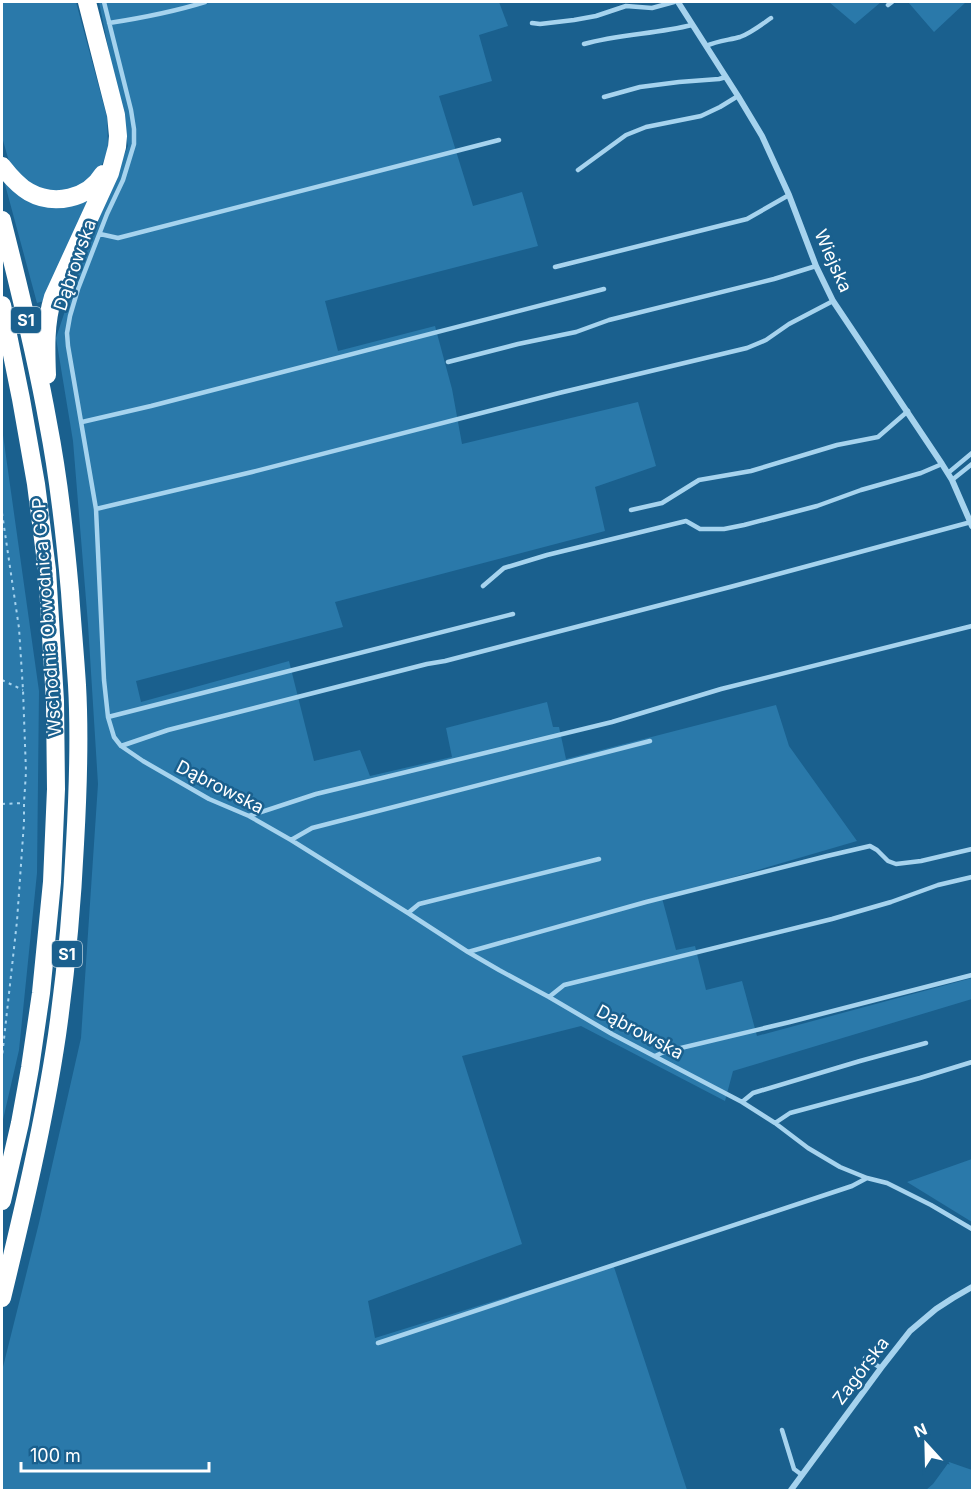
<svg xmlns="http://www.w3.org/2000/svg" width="974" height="1492" font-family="Inter,sans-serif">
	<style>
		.green { fill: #2a79aa }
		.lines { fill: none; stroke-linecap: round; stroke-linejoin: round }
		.path { stroke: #a6d3ee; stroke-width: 2; stroke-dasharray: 3 4.5; stroke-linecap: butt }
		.service { stroke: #a6d3ee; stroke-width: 4.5 }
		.minor { stroke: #a6d3ee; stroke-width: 6 }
		.motorway { stroke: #fff; stroke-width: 18 }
		.labels { text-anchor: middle; stroke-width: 5; stroke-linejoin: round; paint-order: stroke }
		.shield { fill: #1a608e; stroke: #bacfdd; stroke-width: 1.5 }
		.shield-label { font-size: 16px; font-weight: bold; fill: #fff }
		.street-label { font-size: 18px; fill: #fff; stroke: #1a608e }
	</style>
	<rect width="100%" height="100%" fill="#1a608e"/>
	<path class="green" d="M2,2H76L107,117L108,148L104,160L96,176L73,191L51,192L27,184L10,165L2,137Z
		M99,2H499L508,26L479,35L492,81L439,96L473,206L522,192L538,246L325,301L338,351L435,326L452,389L462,444L638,402L656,466L595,487L605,531L335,602L343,627L136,681L141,702L289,661L314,761L360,750L370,776L452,757L446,728L547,702L553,727H559L566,759L776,705L789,746L857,841L662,898L676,950L695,946L706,990L742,981L757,1036L972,978V999L733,1071L725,1101L581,1026L462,1056L522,1244L368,1301L375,1338L613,1264L687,1490H2V1371L39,1223L81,1038L98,784L88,624L73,441L56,338L93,227L128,146Z
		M829,2H881L855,24Z
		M908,2H966L934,32Z
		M3,177L17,193L93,195L47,300L37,303Z
		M2,428L39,691L37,873L19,1050L2,1124Z
		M972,1159V1222L907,1182Z
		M949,1462L972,1470V1490H926L933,1484Z"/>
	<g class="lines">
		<path class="path" d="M2,513L19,628L23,690L26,772L24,803V822L17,921L2,1057
			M2,680L23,690
			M2,804L24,803"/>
		<path class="service" d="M104,2L131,110L134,129V144L123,180L107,214L78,289L70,316L67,333L68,346L96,509L104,680L108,717L114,737L121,746L143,761L209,799L249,816L291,840L408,913L468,952L499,970L549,997L612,1034L742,1102L775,1123L808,1148L840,1167L867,1178L887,1183L931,1205L972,1229
			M888,5L892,2
			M109,23C141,18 173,12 205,2
			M532,23L540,24L574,20L596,16L626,6L652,8L674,2
			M584,44C619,34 656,34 692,25
			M706,46C717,41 729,40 740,37C751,33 761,25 771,18
			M604,97L640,87L679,82L719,79L726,77
			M578,170L626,135L646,127L701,116L720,107L738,96
			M100,234L118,238L499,140
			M555,267L747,219L789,195
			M448,362L518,344L576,332L609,320L774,279L816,266
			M82,422L151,406L604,289
			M948,473L972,453
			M952,480L972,464
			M96,509L252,472L559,393L747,348L766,340L789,324L833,301
			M631,510L662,503L699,480L751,471L837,445L878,437L908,411
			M483,586L504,568L547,555L686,521L700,529H724L744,525L817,506L861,490L921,473L942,464
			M108,717L513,614
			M121,746L168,730L427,664L445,661L730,587L971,522
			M249,816L316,794L612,722L721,689L972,626
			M291,840L312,828L650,741
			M408,913L419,904L599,859
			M468,952L646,902L827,856L870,846L877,850L888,861L896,864L921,861L972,849
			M549,997L564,985L832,919L891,902L938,885L972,877
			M655,1056L664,1052L790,1022L972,975
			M742,1102L753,1093L860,1061L926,1043
			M775,1123L790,1113L920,1078L972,1062
			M378,1343L852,1186L867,1178
			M865,1358L881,1368
			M782,1430L794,1469L802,1475"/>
		<path class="minor" d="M678,2L738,96L762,136L789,195L816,266L833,301L942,464L952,480L972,526
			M791,1490L881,1368L910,1331L936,1309L953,1298L972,1287"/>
		<path class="motorway" d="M2,166C9,175 18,186 29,192C54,206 88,199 103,174
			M2,220C19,287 36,355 48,423C59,479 65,535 70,592C72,622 75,654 77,685C80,737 78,791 75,844C72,907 66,971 57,1035C44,1123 23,1211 2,1298
			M2,305L21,399L36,484L47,570L55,701L56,789L52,882L41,993L30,1068L20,1123L2,1201
			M47,375C46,349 45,323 53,297L110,173L117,147L118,136L116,115L87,2"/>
	</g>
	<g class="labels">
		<g class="shield">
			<rect x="11" y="307" width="30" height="26" rx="4.5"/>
			<rect x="52" y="941" width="30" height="26" rx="4.5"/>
		</g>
		<g class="shield-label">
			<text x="26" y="326">S1</text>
			<text x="67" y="960">S1</text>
		</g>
		<g class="street-label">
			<text transform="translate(833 261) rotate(66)" y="6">Wiejska</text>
			<text transform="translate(75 265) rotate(-71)" y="6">Dąbrowska</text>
			<text transform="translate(47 617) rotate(-94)" y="6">Wschodnia Obwodnica GOP</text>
			<text transform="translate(220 787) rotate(27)" y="6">Dąbrowska</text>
			<text transform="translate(640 1032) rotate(28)" y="6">Dąbrowska</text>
			<text transform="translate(861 1371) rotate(-53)" y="6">Zagórska</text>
		</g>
	</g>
	<rect width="974" height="1492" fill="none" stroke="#ffffff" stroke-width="6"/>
	<g transform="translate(926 1444) rotate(338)" stroke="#1a608e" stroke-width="4.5" paint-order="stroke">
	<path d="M0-4.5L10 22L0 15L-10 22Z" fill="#ffffff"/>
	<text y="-9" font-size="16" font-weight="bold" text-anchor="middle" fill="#ffffff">N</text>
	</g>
	<path d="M21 1462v9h188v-9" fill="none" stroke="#ffffff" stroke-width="3"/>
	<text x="30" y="1462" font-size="18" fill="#ffffff" stroke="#1a608e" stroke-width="4.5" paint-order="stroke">100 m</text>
</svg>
